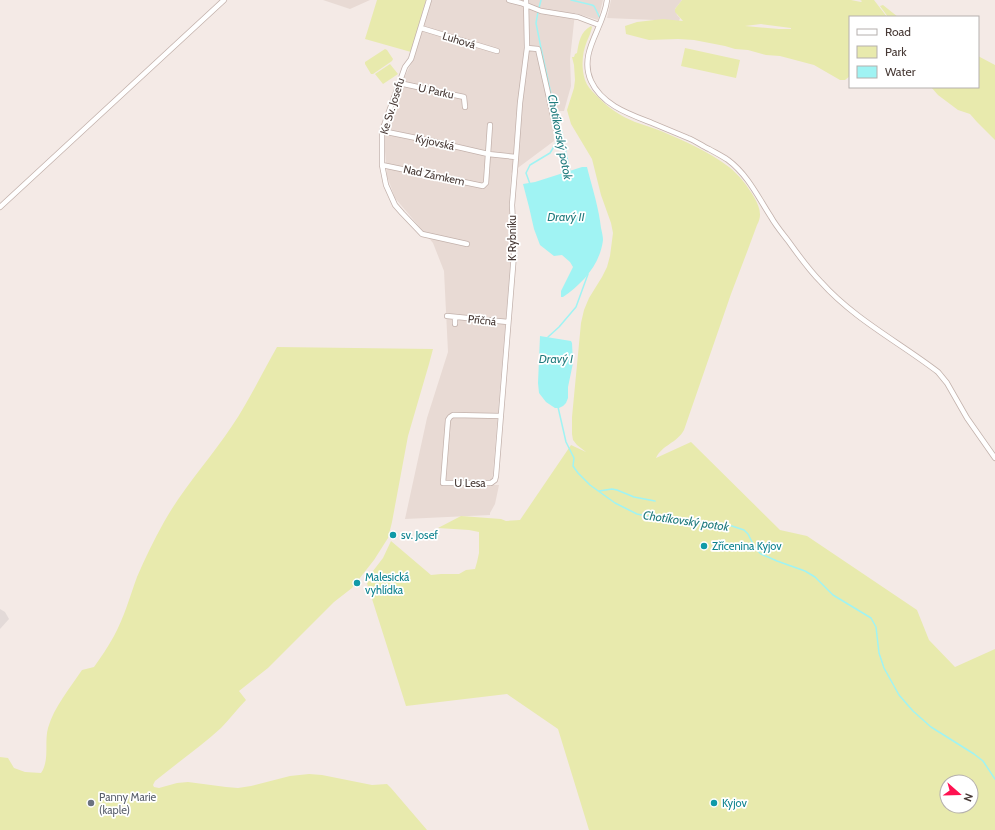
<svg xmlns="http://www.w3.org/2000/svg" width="995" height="830" font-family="Cabin,sans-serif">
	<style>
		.residential { fill: #e8dad4 }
		.industrial { fill: #e3dad8 }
		.green { fill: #e8eaad; fill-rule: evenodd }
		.water { fill: #a0f3f3 }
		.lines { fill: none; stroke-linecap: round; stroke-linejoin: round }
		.stream { stroke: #a0f3f3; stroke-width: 1.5 }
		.minor-casing { stroke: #c3b2ac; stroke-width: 6 }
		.minor { stroke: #fff; stroke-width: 4.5 }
		.culture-dot { fill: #0f9aa8; stroke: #fff; stroke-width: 1.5 }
		.worship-dot { fill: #6b7280; stroke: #fff; stroke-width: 1.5 }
		.labels { text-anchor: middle; stroke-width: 3.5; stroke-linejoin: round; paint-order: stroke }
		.street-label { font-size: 11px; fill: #473935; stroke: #fff }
		.culture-label { font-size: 11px; fill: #0d838f; stroke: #fff; text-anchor: start }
		.worship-label { font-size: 11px; fill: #5b616d; stroke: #fff; text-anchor: start }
		.water-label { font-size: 12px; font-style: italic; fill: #217c7e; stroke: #fff }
	</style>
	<rect width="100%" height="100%" fill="#f4eae6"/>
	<path class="residential" d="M323,0H370L350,9Z
		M431,0H603L598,20L575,13L570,59L571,86L564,111H551L554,141L511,173L509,209L512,243L492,485H499L495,504L490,513V515L405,519L427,418L448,352L444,271L433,243L395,198L387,176L384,139L404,78L414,58Z
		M611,0H682L675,9L677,15L680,18L679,21L607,18Z"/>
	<path class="industrial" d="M0,609L5,612L9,619L0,629Z"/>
	<path class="green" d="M377,0H426L411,52L365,39Z
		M682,0H851L861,2L862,1L860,0H874L887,17H850V76L845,80H840L814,65L780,56L766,55L748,50L735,49L725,46L694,40L678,39L649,40L626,34L625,26L637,22L663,19L683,21L675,12V9ZM761,24L791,28V29H779L745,26Z
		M883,5L898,17H888L880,6Z
		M591,26L592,27C591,32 589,37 587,41C582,53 581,68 585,80C587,86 591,90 596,95C607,107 620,116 635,122C644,125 653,128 661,131C684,141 708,151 729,167C739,175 747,185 754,197C759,206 763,215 757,225L747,252L731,294L684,430C677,443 662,445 656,458L691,442L780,530L807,536L917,610L929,640L955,667L995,649V830H589L558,729L507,694L406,706L366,580L383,558L391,541L431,575L441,574H459L466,570L475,569L477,562L479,553V532L469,530L438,528L461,516L501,519L506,521L520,520L571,445L586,452L577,445L573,440L572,434V417L581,323L584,310L589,298L602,277L607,267L610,256L613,233L611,223L601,195L592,159L571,124L567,110L574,88L575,80L574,65L572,57H574L575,54L577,53C579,42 580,32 591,26ZM947,782H971V806H947Z
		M685,48L740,60L736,78L681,66Z
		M385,49L387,50L393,59L392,61L373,74H371L365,64V62Z
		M978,56L995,65V140L977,122L970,114L958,110L938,95L931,87H978Z
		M390,64L398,74L383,84L375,74Z
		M277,347L433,349L429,364L408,436L392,522L388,538L374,560L352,588L334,602L268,668L239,691L246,700C237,709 230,719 221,728C200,747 177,763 155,781L153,785L154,787L159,788L177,783L188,782L226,787L238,788L251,786L290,776L309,774L322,775L372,785L387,784L391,788L427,830H0V757L8,758L14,768L25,772L41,773C50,760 44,743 48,728C54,707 70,688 82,670L94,667C101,657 108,647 114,636C124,618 130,596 137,577C145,558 154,540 164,522C183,488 210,459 232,426C249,401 262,373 277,347Z"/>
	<path class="water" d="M582,167H587L588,171C593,190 599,209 601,228C602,232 603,237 603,240C600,265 582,284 563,297H561V291L573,267L570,262L562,255L554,256L540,245L534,229L529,207L523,184L535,182Z
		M540,336L571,341L572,343L573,363L568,387V398L566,403L563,406L559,408H555L546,402L539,393L538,383Z"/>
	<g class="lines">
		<path class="stream" d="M571,0L592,5L594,6L600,18
			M539,8L541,0
			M538,12L536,23L541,48L551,94L561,129L570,172
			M530,184L526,173L530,165L550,153L558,140L561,131
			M548,337L559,327L576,307L588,274
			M558,407L566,442L574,458L573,466L578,473L590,485L615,503L637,514L674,522L713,523L732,526L744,530L748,534L755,548L761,554L777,561L805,571L815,577L833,595L871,618L876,627L879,653L884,668L899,695L913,711L931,727L974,754L983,761L995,779
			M599,491L612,489L617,490L634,497L655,501"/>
		<g class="minor-casing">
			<path id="minor" d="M429,0L411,59L405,67L382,131V165L386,185L395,205L402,213L422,234L467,244
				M509,0L521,3L541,11L578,17L599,25
				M607,0C604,28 578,52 591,81C602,105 629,114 652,123C664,128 676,133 688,138C696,141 702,146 709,149C716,153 722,156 728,160C748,175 758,197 771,217C776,226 783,234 789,242C799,256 809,270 821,282C854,319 899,342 938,372L947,383L967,418L995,458
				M421,28L497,51
				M527,48L538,49L556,129
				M399,83L464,97L465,107
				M382,131L436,142L488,154L516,157
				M382,165L483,186L486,183L490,125
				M0,207L224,0
				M447,316L508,322
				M455,324V317
				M501,416L453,415L450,417L448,420L443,483H491L495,480L496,476L514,254V244L512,205L516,157L520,103L527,48L526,0"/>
		</g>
		<use href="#minor" class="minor"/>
	</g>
	<g class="culture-dot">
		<circle cx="393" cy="535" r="4"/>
		<circle cx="704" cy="546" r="4"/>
		<circle cx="357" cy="583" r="4"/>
		<circle cx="714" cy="803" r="4"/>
	</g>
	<circle class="worship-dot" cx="91" cy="803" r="4"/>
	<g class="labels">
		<g class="street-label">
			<text transform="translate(459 40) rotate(17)" y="4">Luhová</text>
			<text transform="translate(436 91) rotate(12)" y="4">U Parku</text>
			<text transform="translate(392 106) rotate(-73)" y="4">Ke Sv. Josefu</text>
			<text transform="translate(435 142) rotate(12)" y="4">Kyjovská</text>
			<text transform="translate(434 175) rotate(12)" y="4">Nad Zámkem</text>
			<text transform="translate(512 238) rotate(-90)" y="4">K Rybníku</text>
			<text transform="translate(482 320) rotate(6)" y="4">Příčná</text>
			<text x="470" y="487">U Lesa</text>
		</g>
		<g class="culture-label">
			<text x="401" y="539">sv. Josef</text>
			<text x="712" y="550">Zřícenina Kyjov</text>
			<text x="365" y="581">Malesická<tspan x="365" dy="13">vyhlídka</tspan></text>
			<text x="722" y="807">Kyjov</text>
		</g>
		<g class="worship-label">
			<text x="99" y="801">Panny Marie<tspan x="99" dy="13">(kaple)</tspan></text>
		</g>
		<g class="water-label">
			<text transform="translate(560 137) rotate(79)" y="4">Chotíkovský potok</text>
			<text x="566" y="221">Dravý II</text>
			<text x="556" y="363">Dravý I</text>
			<text transform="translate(686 521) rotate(8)" y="4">Chotíkovský potok</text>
		</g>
	</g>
	<rect x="849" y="16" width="130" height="72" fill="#ffffff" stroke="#b5b0ae"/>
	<rect x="857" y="29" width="20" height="6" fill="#ffffff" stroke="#b5b0ae"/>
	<text x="885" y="36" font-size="12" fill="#473935">Road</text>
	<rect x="857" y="46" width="20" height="12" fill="#e8eaad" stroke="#b5b0ae"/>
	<text x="885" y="56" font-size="12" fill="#473935">Park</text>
	<rect x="857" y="66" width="20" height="12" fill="#a0f3f3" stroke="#b5b0ae"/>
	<text x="885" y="76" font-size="12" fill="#473935">Water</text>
	<g transform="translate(959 794) rotate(110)"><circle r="19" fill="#ffffff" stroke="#b5b0ae"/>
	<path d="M0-3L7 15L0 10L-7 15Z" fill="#ff1251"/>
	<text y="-6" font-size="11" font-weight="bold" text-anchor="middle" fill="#473935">N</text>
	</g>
</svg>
